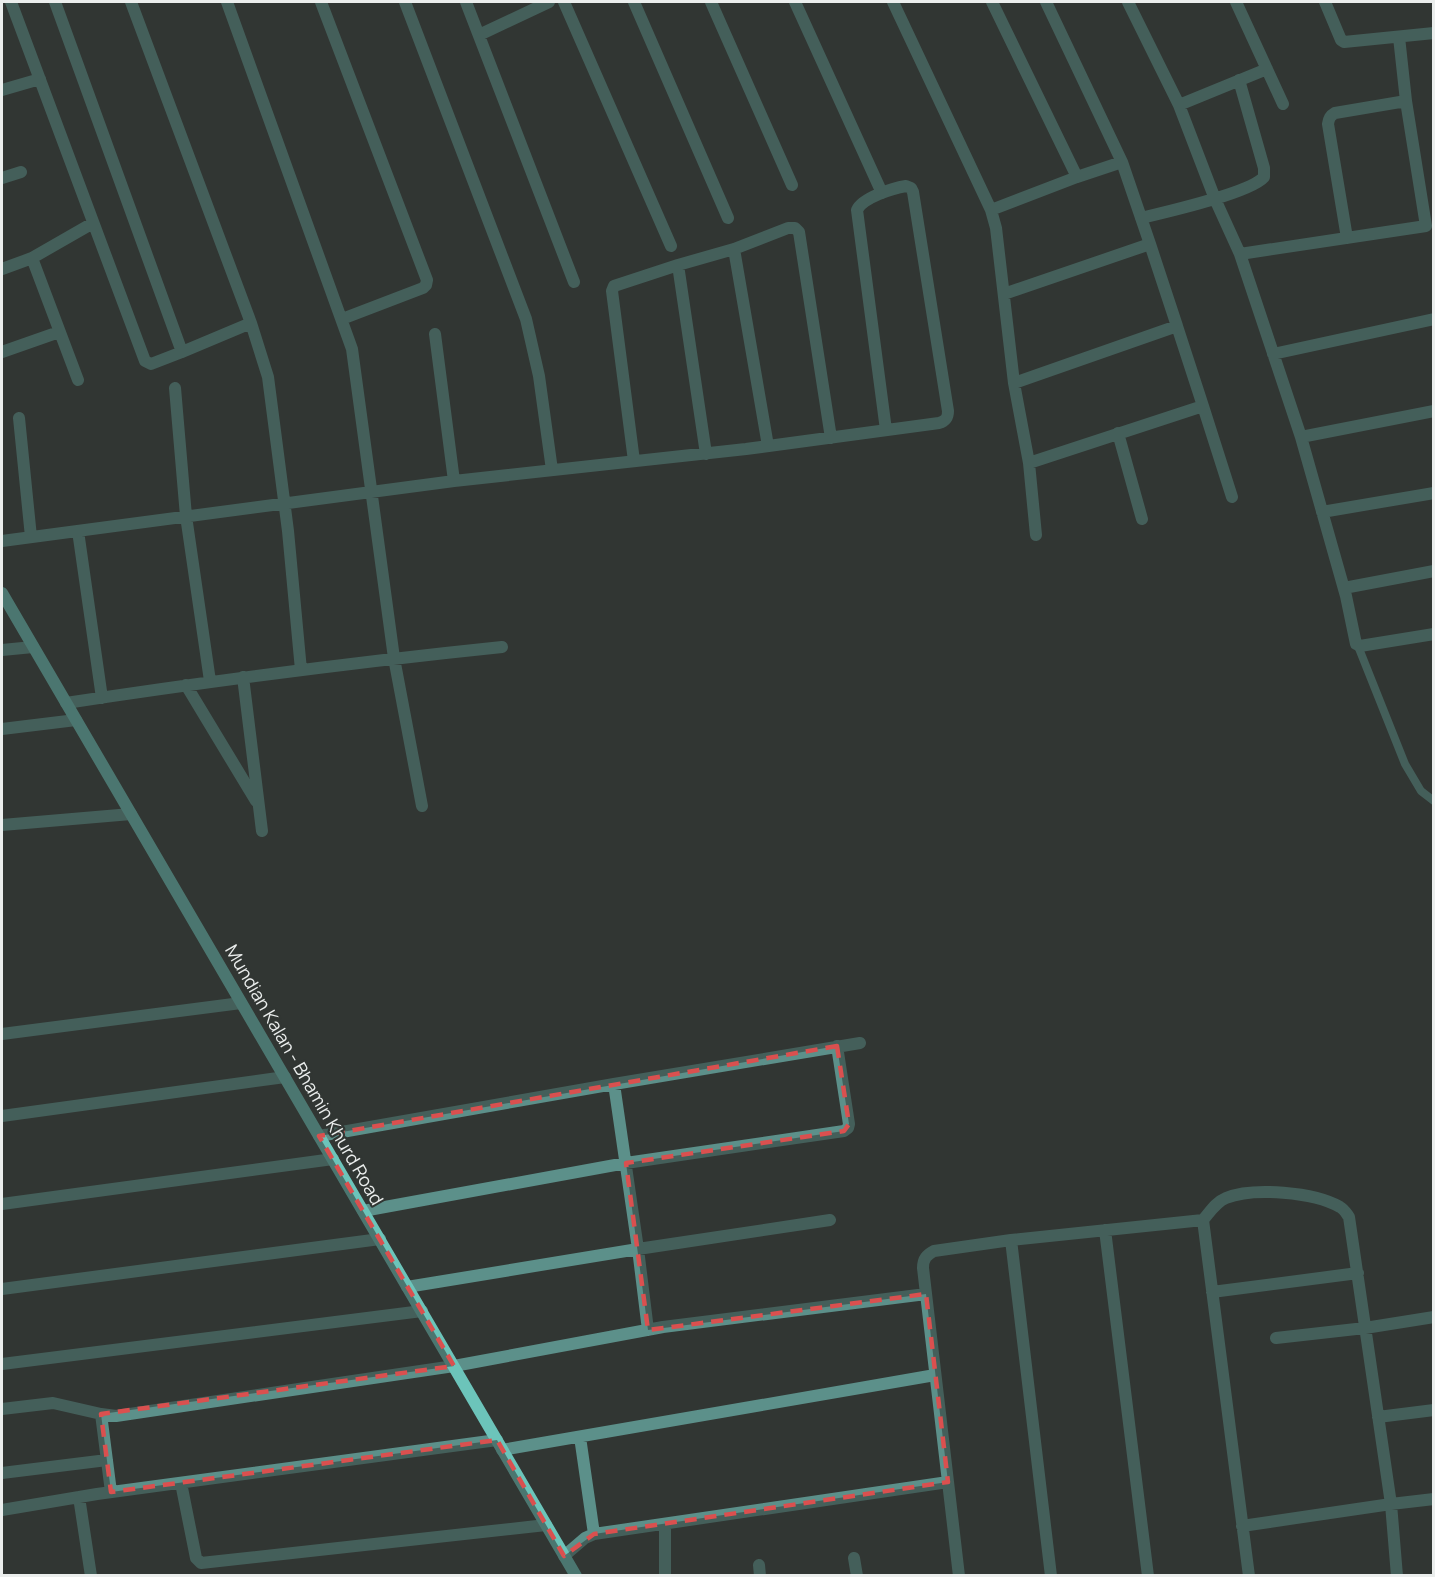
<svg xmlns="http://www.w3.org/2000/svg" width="1435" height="1577" font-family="Manrope,sans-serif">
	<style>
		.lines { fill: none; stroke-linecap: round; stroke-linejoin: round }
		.lane { stroke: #5c908a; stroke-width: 8 }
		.street { stroke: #5c908a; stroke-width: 12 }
		.secondary { stroke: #6cc4ba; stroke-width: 12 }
		.marked { fill: none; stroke: #da504f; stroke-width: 4.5; stroke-dasharray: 12 8; stroke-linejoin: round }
		.labels { text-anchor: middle; stroke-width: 4.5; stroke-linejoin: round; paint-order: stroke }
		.street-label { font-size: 18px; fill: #ebeeed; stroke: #313633 }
	</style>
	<rect width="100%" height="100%" fill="#313633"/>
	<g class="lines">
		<path class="lane" d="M1358,646L1405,764L1421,791L1434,801"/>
		<path class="street" d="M11,2L145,361L151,364L182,352
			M55,2L182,352L251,323
			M131,2L251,323L268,377L288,531L301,670
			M227,2L352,349L394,658L422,806
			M321,2L427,280L426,285L423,288L342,319
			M405,2L526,319L539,376L552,470
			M466,2L574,282
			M564,2L671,246
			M634,2L728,218
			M711,2L792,185
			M795,2L882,193
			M893,2L991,210L996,228L1014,383L1029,463L1036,535
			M992,2L1077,177
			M1046,2L1122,162
			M1128,2L1179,105L1215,199L1240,254L1301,437L1346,596L1356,644L1360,646L1434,634
			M1236,2L1283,104
			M1325,2L1341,40L1344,42L1434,33
			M479,35L549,2
			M2,90L40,79
			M1179,105L1267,69
			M2,178L21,172
			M991,210L1077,177L1122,162L1150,244L1004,294
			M1141,218C1166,212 1250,193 1264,177V168L1239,80
			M1347,238L1328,124C1329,118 1330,116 1335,113L1406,101
			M1150,244L1177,326
			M734,249L768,446
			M1240,254L1426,226L1406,101L1399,37
			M32,258L78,380
			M678,265L706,454
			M2,269L32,258L93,223
			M435,334L454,481
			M2,352L59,332
			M1273,354L1434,319
			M1014,383L1177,326L1203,406L1029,463
			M175,388L186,516L210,681
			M1203,406L1232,497
			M19,418L31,537
			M1118,433L1142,519
			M1301,437L1434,411
			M634,461L612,291L614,286L678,265L734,249L788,228H795L799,232L831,438
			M1322,512L1434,493
			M78,531L102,698
			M2,541L454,481L746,449L939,423C946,421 948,418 948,411L913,192L911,188L906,186C893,188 862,198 857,210L886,430
			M1344,588L1434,571
			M2,650L33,647
			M243,677L262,831
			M186,685L256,801
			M66,703C211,681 356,662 502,647
			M2,729L76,720
			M2,825L131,814
			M2,1034L241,1003
			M614,1084L638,1249L648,1330
			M2,1116L285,1077
			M319,1136L614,1084L860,1043
			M2,1204L333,1159
			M363,1211L626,1163L844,1131L848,1128L849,1124L837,1046
			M1203,1220C1210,1212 1216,1202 1226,1198C1253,1187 1314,1192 1340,1207C1344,1209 1346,1213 1349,1217L1391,1504L1397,1576
			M1105,1230L1148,1576
			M1011,1240L1051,1576
			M407,1287L638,1249L830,1220
			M2,1289L380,1239
			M1212,1292L1358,1273
			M1276,1338L1365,1328L1434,1317
			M2,1364L422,1311
			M2,1409L53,1403L101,1414L116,1416L454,1366L663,1327L926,1294
			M101,1414L111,1492
			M1378,1417L1434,1410
			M580,1437L594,1534
			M502,1450L935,1375
			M2,1473L107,1460
			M181,1483L196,1558L201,1563L546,1525
			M79,1497L91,1576
			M2,1510L97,1494L497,1440
			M1242,1526L1391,1504L1434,1499
			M564,1556L585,1538L594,1534L948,1482
			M854,1558L857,1576
			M759,1565L760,1576
			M665,1576V1524
			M959,1576L923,1268C923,1258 927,1255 934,1251L1011,1240L1203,1220L1249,1576"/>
		<path class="secondary" d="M2,593L576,1576"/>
	</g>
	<path d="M0 0H1435V1577H0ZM837,1046L849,1124L844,1131L626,1163L648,1330L926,1294L948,1482L594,1534L564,1556L497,1440L111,1492L101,1414L454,1366L319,1136Z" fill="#313633" fill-opacity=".55" fill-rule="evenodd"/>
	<path class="marked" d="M837,1046L849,1124L844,1131L626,1163L648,1330L926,1294L948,1482L594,1534L564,1556L497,1440L111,1492L101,1414L454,1366L319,1136Z"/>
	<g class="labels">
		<g class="street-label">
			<text transform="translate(304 1075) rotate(60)" y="6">Mundian Kalan - Bhamin Khurd Road</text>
		</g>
	</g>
	<rect width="1435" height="1577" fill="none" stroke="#ebeeed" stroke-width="6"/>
</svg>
